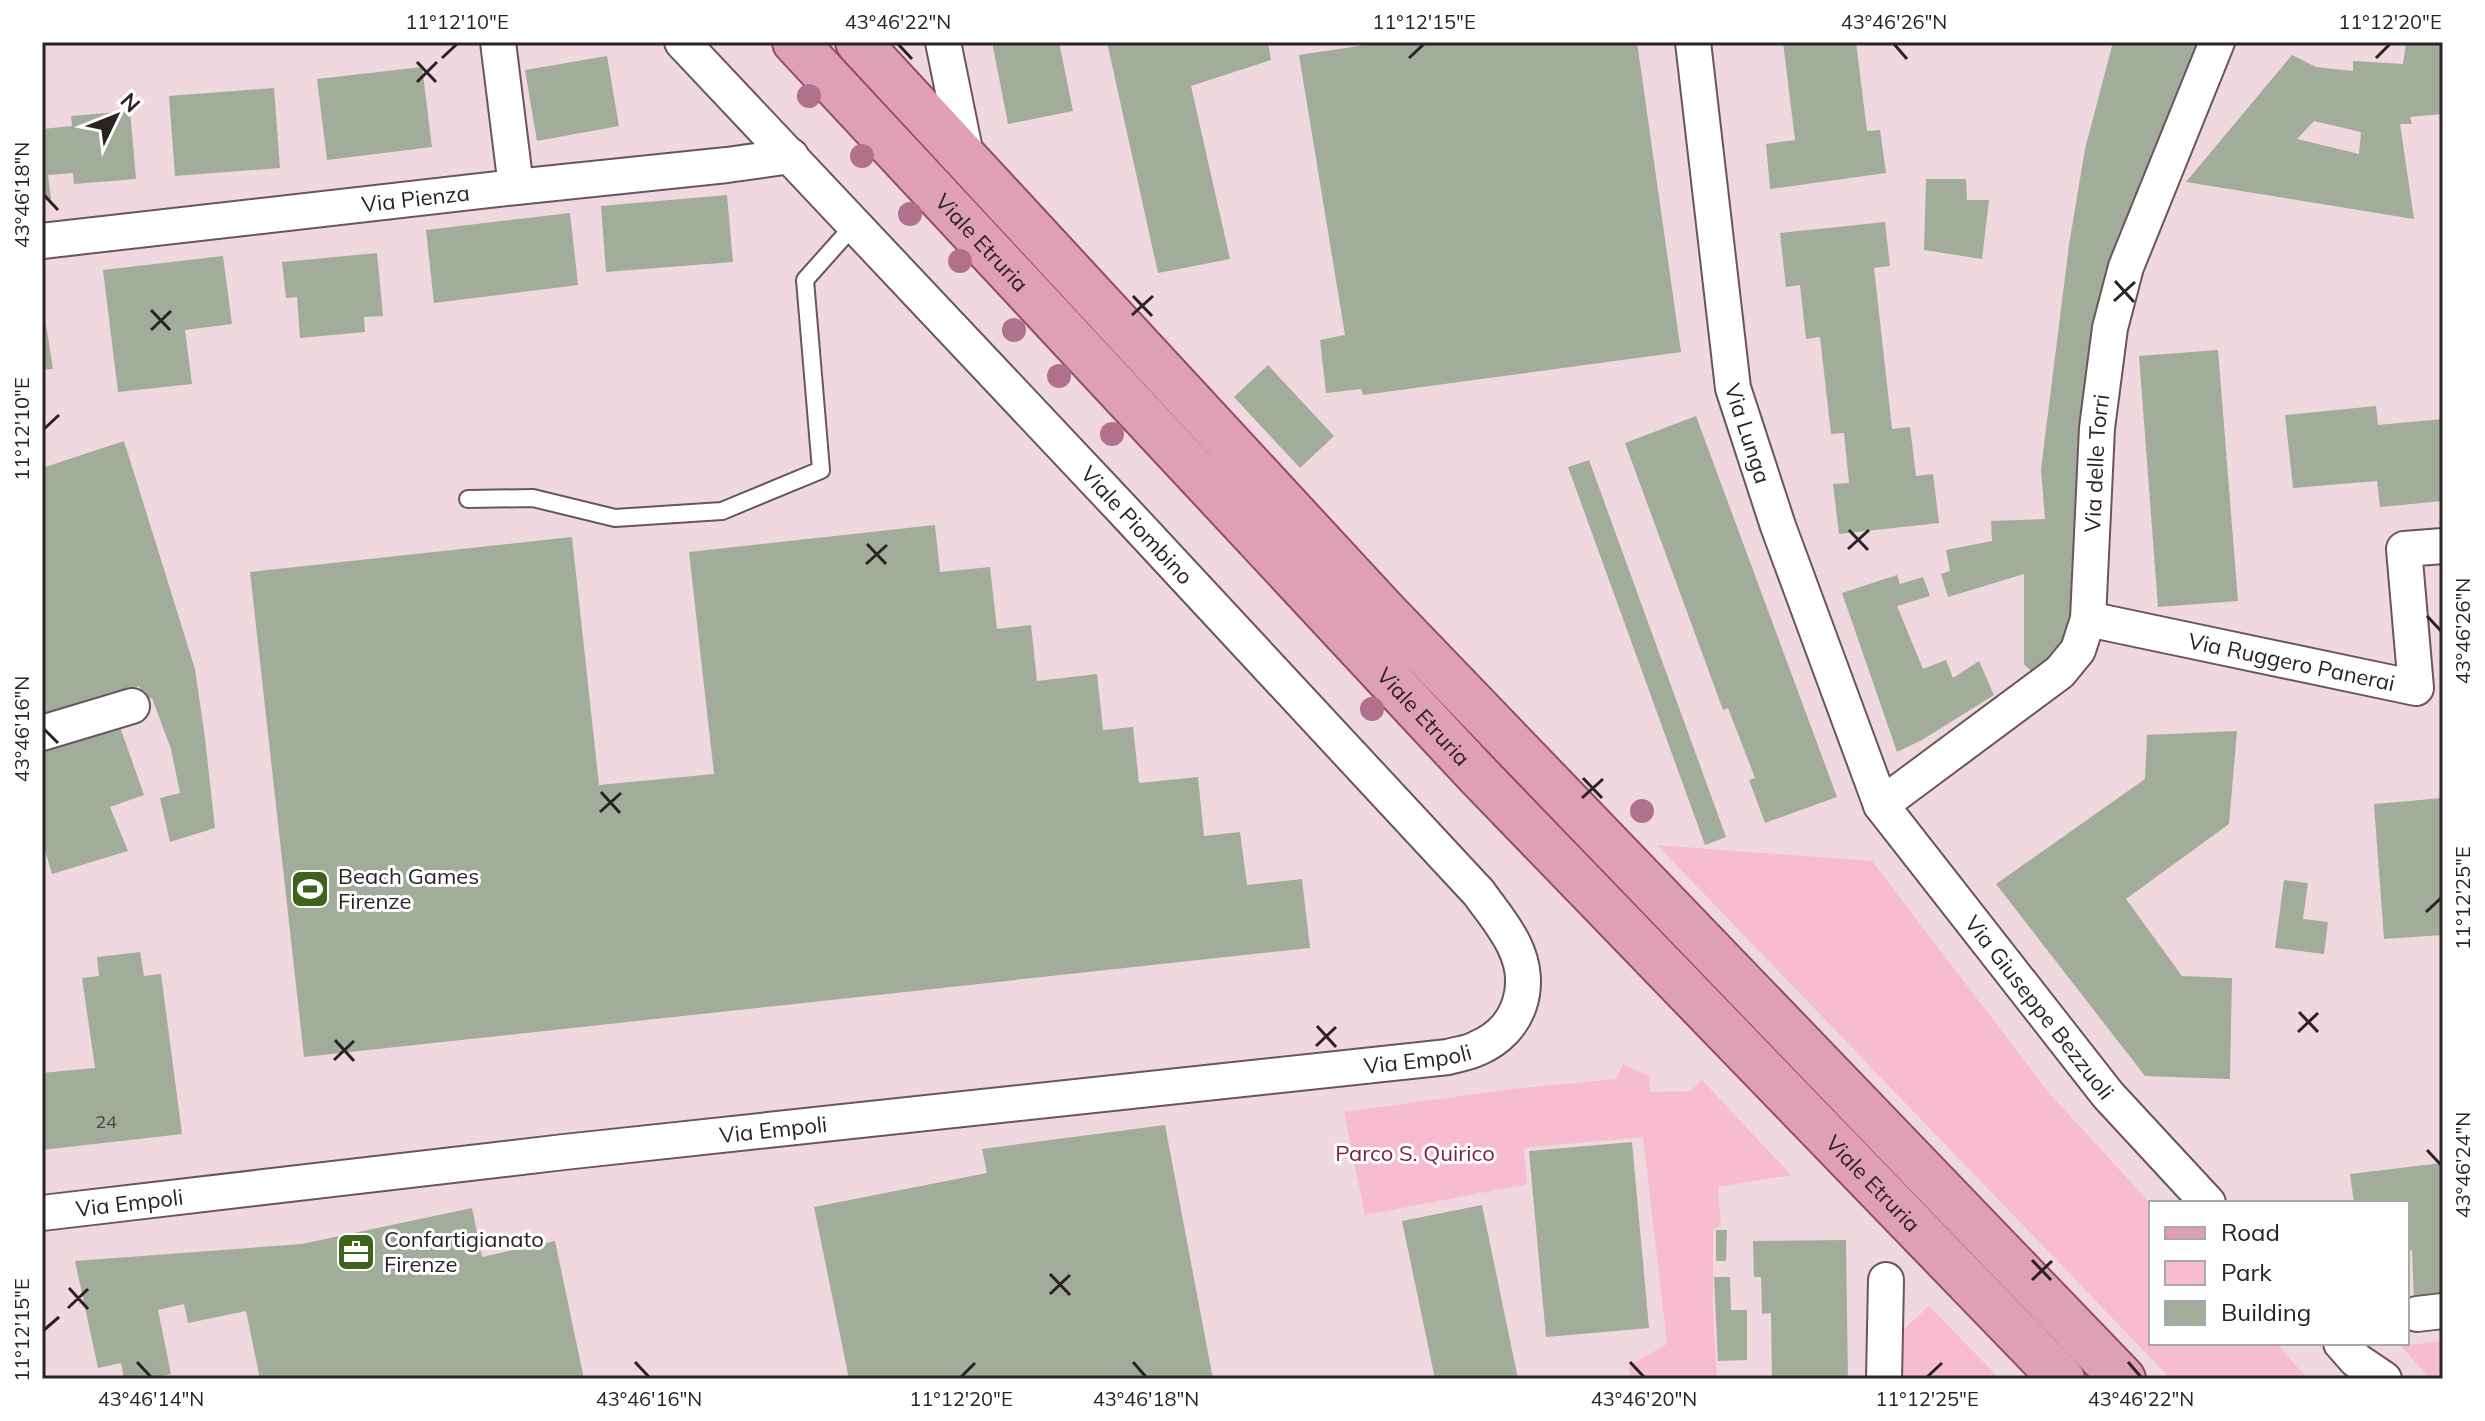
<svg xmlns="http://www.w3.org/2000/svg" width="2485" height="1421" font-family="Mulish,sans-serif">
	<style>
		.green { fill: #f7bdce }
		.building { fill: #a2ac9b; fill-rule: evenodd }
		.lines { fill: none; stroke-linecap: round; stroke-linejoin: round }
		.service-casing { stroke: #69565b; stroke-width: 20 }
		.minor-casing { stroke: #69565b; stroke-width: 38 }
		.primary-casing { stroke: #924b63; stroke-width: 48 }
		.service { stroke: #fff; stroke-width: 16 }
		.minor { stroke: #fff; stroke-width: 34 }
		.primary { stroke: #dfa0b6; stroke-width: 44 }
		.tree { fill: #b1718a }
		.ticks { fill: none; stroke: #2b2224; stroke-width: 3 }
		.labels { text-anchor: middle; stroke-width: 6; stroke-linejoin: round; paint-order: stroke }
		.number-label { font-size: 18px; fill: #494442 }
		.street-label { font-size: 22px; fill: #2b2224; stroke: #fff }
		.poi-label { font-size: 22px; fill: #2b2224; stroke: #fff; text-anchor: start }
		.park-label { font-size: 22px; fill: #7f1d46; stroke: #fff }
		.neatline { fill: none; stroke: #2b2224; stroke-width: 3 }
		.ticks-label { font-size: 20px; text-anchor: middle; fill: #2b2224 }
	</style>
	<rect width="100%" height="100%" fill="#efd8de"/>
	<path class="green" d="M1657,845L1872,861L2049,1093L2151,1204V1343H2276L2308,1379H2171Z
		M1623,1064L1649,1076L1650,1092L1690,1091L1702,1080L1791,1175L1718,1187L1721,1225L1713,1230V1310L1717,1379H1631L1629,1366L1667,1344L1643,1137L1524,1148L1527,1184L1365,1215L1344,1112L1511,1089L1616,1079Z
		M1929,1306L2000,1379H1903L1900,1333Z
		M2443,1341V1379H2430L2401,1346Z"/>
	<path class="building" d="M992,42H1059L1073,111L1008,124Z
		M1107,42H1268L1271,60L1191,86L1230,259L1158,273Z
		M1385,42H1637L1681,352L1363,395L1361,389L1326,393L1320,340L1345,335L1299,55Z
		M1783,42H1856L1867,131L1880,130L1886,173L1770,189L1766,144L1795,140Z
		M2113,42H2200L2100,297L2078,439L2072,632L2062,652L2031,671L2024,664V574L1948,597L1941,574L1950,571L1946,550L1992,541L1991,521L2045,519L2041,469L2069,245L2085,149Z
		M2406,42L2443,44V114L2410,117L2412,124H2400L2414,219L2186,182L2292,55L2316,67L2353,71V61L2403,64ZM2314,121L2361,132L2359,154L2297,139Z
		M607,56L619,126L537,141L525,70Z
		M422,67L432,147L327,160L317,79Z
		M274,88L280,168L175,176L169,96Z
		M130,111L136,179L74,184L73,173L48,175L51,199L42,200V129L72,126L71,116Z
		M1926,179H1966L1967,200H1989L1982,259L1924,250Z
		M727,195L733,262L606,272L601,206Z
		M570,213L578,285L434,303L426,230Z
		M1885,222L1890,266L1874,268L1892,429L1910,427L1916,476L1933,474L1939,523L1839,534L1833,484L1849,483L1844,433L1831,434L1820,337L1806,339L1800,285L1786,287L1780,233Z
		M377,253L383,316L364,317L365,332L300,338L297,297L286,298L282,262Z
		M223,256L232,324L185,330L192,384L118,392L103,270Z
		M42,299L53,369L42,370Z
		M2218,350L2238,601L2158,607L2139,356Z
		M1268,365L1334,436L1300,468L1234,397Z
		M2376,406L2378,425L2443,419V501L2380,507L2377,481L2293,488L2285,415Z
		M1696,416L1837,797L1765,823L1749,780L1755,778L1728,708L1723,710L1625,443Z
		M124,441L195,669L205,738L215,828L170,842L160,798L180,793L171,749L152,698L145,700L139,686L42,717V468Z
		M1589,460L1726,837L1705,845L1568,467Z
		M935,525L940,572L990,567L997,629L1031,625L1037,681L1097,674L1103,730L1133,727L1139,783L1198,777L1204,836L1240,832L1247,885L1302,879L1310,948L304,1057L250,572L572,537L599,785L714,774L689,552Z
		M1897,575L1900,584L1923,577L1930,596L1897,606L1923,669L1946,660L1953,678L1979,661L1994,695L1922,740L1897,752L1842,593Z
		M119,724L144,795L110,807L128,851L52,874L42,840V753Z
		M2237,731L2229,824L2126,899L2182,976L2232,978L2230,1079L2145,1076L1996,884L2145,779L2147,735Z
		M2443,798V935L2384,939L2374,804Z
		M2284,880L2308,883L2303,919L2328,922L2324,954L2275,948Z
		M140,952L144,976L161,974L182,1134L42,1150V1073L95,1068L82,978L99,976L97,957Z
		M1165,1125L1213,1379H849L814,1207L987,1173L982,1149Z
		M1632,1142L1649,1328L1546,1337L1529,1151Z
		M2442,1163L2443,1298L2414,1300L2412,1250L2407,1251V1203H2354L2350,1174Z
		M1482,1205L1518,1379H1435L1402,1221Z
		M472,1208L482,1257L555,1241L584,1379H260L246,1311L188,1323L184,1304L158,1310L171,1374L149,1379H124L121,1363L98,1368L75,1261L302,1244Z
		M1716,1230H1727L1726,1261H1716Z
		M1846,1240L1848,1379H1772L1771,1313L1762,1314L1761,1277H1754L1753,1241Z
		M1714,1277H1730L1731,1310H1747V1360L1718,1361Z"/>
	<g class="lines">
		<g class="service-casing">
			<path id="service" d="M468,499L533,498L615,518L722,511L821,470L805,280L854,225"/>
		</g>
		<g class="minor-casing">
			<g id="minor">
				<path d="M498,42L516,187"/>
				<path d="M943,42L967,160"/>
				<path id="s1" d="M1693,42L1733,388L1778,526L1881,805L2108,1095L2208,1203"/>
				<path id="s2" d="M42,241L516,187L727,165L791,156"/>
				<path id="s3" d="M2088,619L2416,688L2404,549L2443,546"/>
				<path d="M42,733L132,706"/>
				<path id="s4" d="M1881,805L2060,672L2078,650L2088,619L2097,428L2110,328L2126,267L2217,42"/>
				<path id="s5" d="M42,1213L564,1152L1448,1057C1458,1054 1469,1053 1478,1048C1520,1030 1534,985 1514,945C1505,926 1491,910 1479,893L1124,511L682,42"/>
				<path d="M2417,1314L2443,1311"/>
				<path d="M2341,1343L2356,1360L2384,1379"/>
				<path d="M1884,1379L1886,1280"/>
			</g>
		</g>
		<g class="primary-casing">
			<g id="primary">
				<path id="s6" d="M795,42L1478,775L2062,1379"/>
				<path d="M858,42L1384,611L2123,1379"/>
			</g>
		</g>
		<use href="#service" class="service"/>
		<use href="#minor" class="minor"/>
		<use href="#primary" class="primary"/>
	</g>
	<g class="tree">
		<circle cx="809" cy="96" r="12"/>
		<circle cx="862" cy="156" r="12"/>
		<circle cx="910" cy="214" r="12"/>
		<circle cx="960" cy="261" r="12"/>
		<circle cx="1014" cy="330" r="12"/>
		<circle cx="1059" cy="376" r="12"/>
		<circle cx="1112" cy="434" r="12"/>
		<circle cx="1372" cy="709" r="12"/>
		<circle cx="1642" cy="811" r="12"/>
	</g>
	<path class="ticks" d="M898,44L912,59M1894,44L1907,59M442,58L457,44M1409,58L1424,44M2376,58L2390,44M417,62L436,82M417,82L437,62M44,195L58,210M2115,281L2134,302M1133,296L1152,316M2114,301L2135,282M151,310L170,330M1132,315L1153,296M151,330L171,311M44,429L59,415M1849,530L1868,550M867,544L886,564M1848,549L1869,530M866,564L887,545M2427,616L2441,631M44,729L58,743M1583,778L1602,798M601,792L620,813M1582,798L1603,779M600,812L621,793M2426,912L2441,898M2299,1012L2318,1032M1317,1026L1336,1047M2298,1032L2318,1013M335,1040L354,1061M1316,1046L1336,1027M334,1060L354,1041M2427,1150L2441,1165M2032,1260L2051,1280M1050,1274L1070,1295M2032,1280L2052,1261M69,1288L88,1309M1050,1294L1070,1275M68,1308L88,1289M44,1330L59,1317M137,1362L151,1377M635,1362L649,1377M1133,1362L1146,1377M1630,1362L1644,1377M2128,1362L2141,1377M961,1377L975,1363M1927,1377L1942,1363"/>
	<defs>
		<g id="stadium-square" transform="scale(2)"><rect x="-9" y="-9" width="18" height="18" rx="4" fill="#3f631b" stroke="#fff"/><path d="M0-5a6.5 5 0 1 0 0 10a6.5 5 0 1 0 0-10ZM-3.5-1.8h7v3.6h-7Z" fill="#fff"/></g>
		<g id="office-square" transform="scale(2)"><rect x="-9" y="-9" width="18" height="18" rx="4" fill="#3f631b" stroke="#fff"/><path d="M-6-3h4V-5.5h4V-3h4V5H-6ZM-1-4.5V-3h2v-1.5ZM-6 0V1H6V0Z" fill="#fff"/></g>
	</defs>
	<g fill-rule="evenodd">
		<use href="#stadium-square" x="310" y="889"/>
		<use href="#office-square" x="356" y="1252"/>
	</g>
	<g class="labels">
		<g class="number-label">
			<text x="106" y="1128">24</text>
		</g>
		<g class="street-label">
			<text dy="8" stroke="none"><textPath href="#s2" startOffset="376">Via Pienza</textPath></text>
			<text dy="8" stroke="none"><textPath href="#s6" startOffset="274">Viale Etruria</textPath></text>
			<text dy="8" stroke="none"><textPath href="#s1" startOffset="396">Via Lunga</textPath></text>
			<text dy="8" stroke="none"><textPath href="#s4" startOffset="440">Via delle Torri</textPath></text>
			<text transform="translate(1137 525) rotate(47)" y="8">Viale Piombino</text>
			<text dy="8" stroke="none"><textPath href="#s3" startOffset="208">Via Ruggero Panerai</textPath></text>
			<text dy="8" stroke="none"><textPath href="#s6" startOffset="922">Viale Etruria</textPath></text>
			<text dy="8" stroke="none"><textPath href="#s1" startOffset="1048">Via Giuseppe Bezzuoli</textPath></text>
			<text dy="8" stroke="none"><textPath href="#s5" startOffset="1384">Via Empoli</textPath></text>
			<text dy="8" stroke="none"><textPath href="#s5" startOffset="736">Via Empoli</textPath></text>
			<text dy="8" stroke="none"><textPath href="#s6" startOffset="1570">Viale Etruria</textPath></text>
			<text dy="8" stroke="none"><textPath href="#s5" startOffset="88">Via Empoli</textPath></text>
		</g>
		<g class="poi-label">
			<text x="338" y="884">Beach Games<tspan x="338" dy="25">Firenze</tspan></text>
			<text x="384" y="1247">Confartigianato<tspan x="384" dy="25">Firenze</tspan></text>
		</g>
		<g class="park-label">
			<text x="1415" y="1161">Parco S. Quirico</text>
		</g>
	</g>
	<rect width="2485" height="1421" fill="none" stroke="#ffffff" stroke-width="88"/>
	<rect x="2149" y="1201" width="260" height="144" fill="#ffffff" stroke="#aaa7a7" stroke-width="2"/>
	<rect x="2165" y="1227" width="40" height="12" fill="#dfa0b6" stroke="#aaa7a7" stroke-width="2"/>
	<text x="2221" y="1241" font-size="24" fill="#2b2224">Road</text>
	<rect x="2165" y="1261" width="40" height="24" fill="#f7bdce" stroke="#aaa7a7" stroke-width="2"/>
	<text x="2221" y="1281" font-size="24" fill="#2b2224">Park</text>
	<rect x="2165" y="1301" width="40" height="24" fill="#a2ac9b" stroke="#aaa7a7" stroke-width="2"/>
	<text x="2221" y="1321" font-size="24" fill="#2b2224">Building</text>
	<g transform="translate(116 116) rotate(47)" stroke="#ffffff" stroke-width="6" paint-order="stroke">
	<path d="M0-6L14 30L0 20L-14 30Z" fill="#2b2224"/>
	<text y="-12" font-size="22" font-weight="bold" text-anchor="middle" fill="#2b2224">N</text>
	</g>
	<rect x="44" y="44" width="2397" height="1333" class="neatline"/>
	<g class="ticks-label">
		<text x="457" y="29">11°12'10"E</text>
		<text x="898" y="29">43°46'22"N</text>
		<text x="1424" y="29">11°12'15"E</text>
		<text x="1894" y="29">43°46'26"N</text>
		<text x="2390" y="29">11°12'20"E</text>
		<text transform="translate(22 195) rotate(-90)" y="7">43°46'18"N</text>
		<text transform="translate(22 429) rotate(-90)" y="7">11°12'10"E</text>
		<text transform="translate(2463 631) rotate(-90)" y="7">43°46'26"N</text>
		<text transform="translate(22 729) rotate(-90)" y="7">43°46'16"N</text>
		<text transform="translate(2463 898) rotate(-90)" y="7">11°12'25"E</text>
		<text transform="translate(2463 1165) rotate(-90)" y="7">43°46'24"N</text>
		<text transform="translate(22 1330) rotate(-90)" y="7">11°12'15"E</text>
		<text x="151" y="1406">43°46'14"N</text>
		<text x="649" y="1406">43°46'16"N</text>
		<text x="961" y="1406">11°12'20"E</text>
		<text x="1146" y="1406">43°46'18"N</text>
		<text x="1644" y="1406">43°46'20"N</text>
		<text x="1927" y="1406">11°12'25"E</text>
		<text x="2141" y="1406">43°46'22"N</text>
	</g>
</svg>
